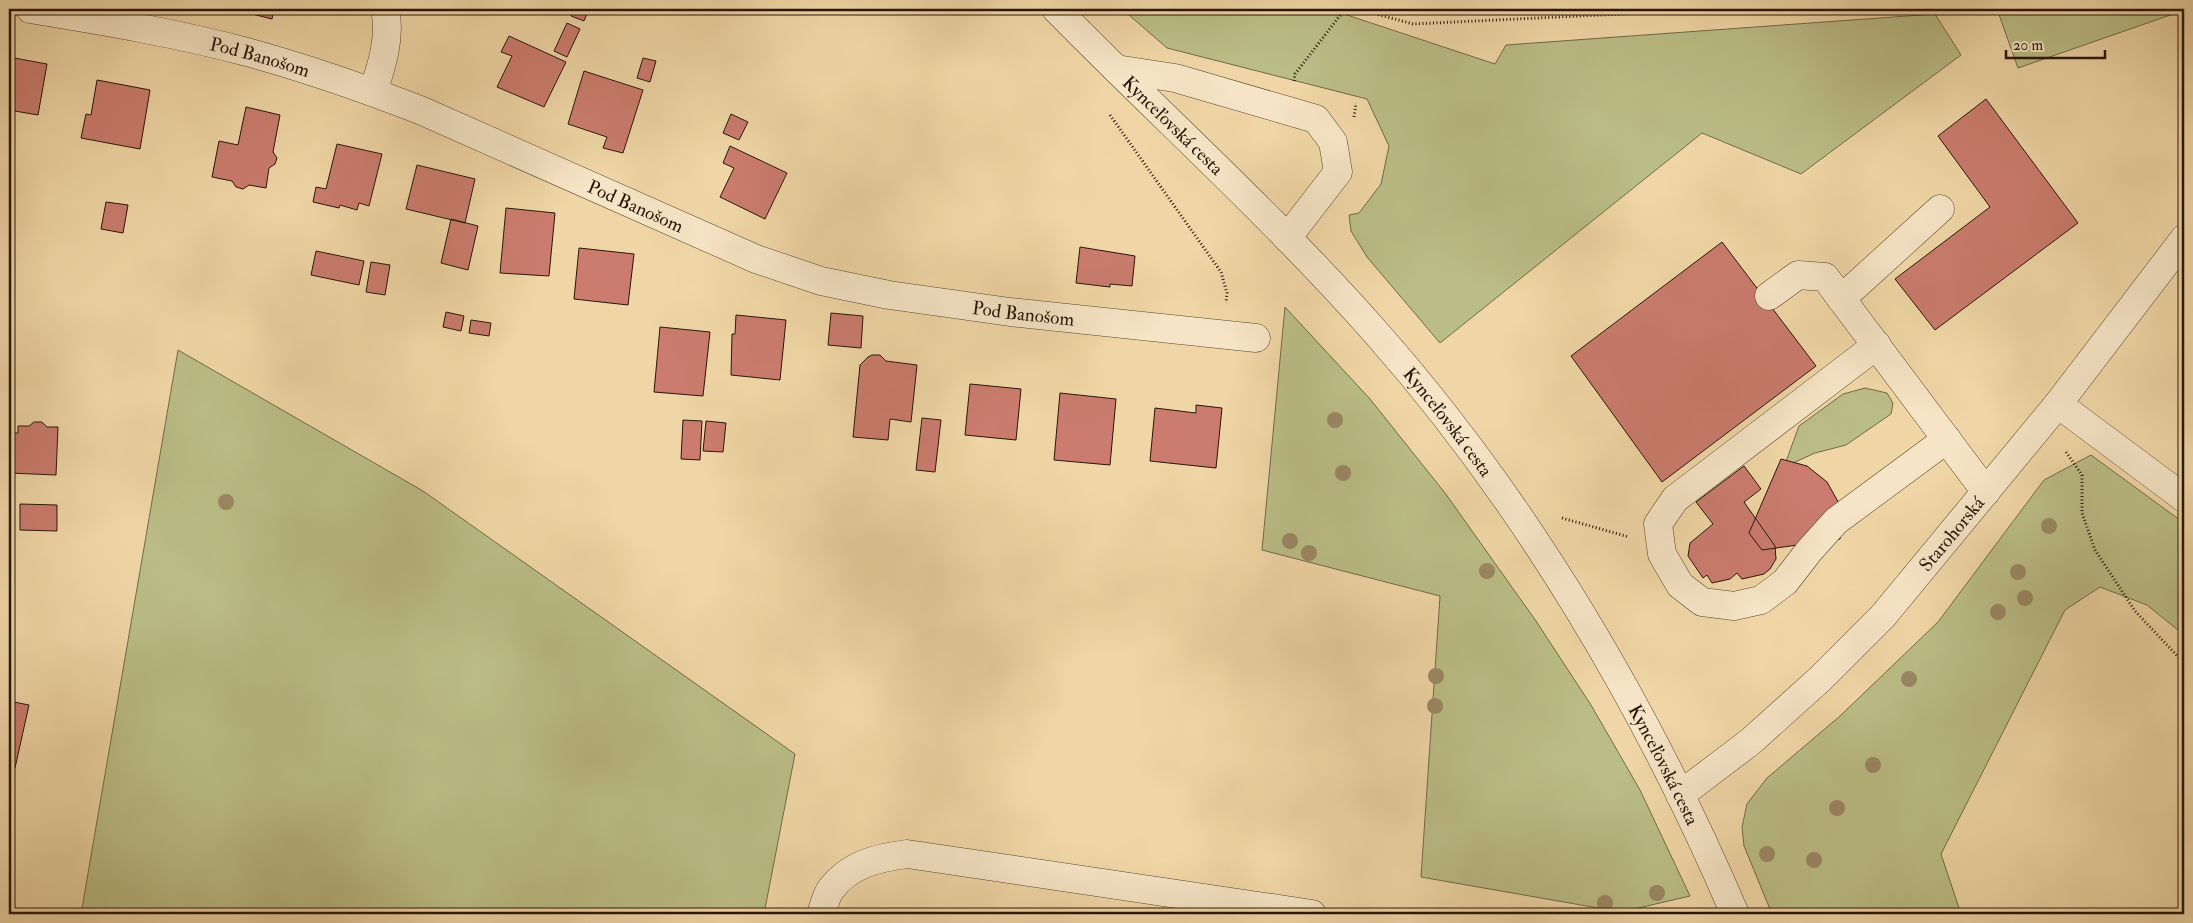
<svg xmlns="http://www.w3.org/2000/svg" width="2193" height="923" font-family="'IM FELL Double Pica',serif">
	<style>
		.green { fill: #bbbd86; stroke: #726a47 }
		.building { fill: #cb7c6e; stroke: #281608 }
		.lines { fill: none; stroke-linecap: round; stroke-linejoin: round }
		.minor-casing { stroke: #5a4630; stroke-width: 29 }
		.path { stroke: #281608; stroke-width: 3; stroke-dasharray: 1 2.5; stroke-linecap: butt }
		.minor { stroke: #f5e4c5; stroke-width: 28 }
		.tree { fill: #9a8864 }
		.labels { text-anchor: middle; stroke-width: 5; stroke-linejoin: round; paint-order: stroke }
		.street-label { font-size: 19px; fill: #281608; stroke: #f5e4c5 }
	</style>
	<rect width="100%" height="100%" fill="#f0d6a6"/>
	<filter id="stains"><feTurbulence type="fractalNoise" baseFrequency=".004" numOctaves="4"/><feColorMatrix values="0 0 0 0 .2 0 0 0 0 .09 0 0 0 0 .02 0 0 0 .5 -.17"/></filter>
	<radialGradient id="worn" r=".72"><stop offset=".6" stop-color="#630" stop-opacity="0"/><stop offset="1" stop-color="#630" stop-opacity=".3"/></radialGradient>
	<path class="green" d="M1122,9H1329L1495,64L1506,45L1935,14L1961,55L1801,174L1702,133L1440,343L1367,257L1351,231L1349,215L1359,213L1381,184L1389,146L1367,99L1167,48Z
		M1997,9H2178L2179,12L2018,68Z
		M1285,307L1370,399L1445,493L1536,621L1591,705L1640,790L1690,896L1621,912L1421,877L1440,596L1262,550Z
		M178,350L423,491L795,754L764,914H81Z
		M1865,388L1887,393L1893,403L1891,414L1846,445L1815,453L1784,467L1799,426L1843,394Z
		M2091,455L2184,523V635L2147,605L2100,587L2065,610L1941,854L1961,914H1772L1744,846L1742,827L1747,804L1767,778L1840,716L1938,622L2044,480Z"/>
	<path class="building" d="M232,9H258L256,15Z
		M258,9H274L272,19L256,15Z
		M574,9H589L584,21L571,16Z
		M567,23L580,29L567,57L554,51Z
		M509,36L566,62L544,107L497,87L512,56L501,52Z
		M9,57L47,64L38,115L9,110Z
		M643,58L656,61L650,82L637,78Z
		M584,71L643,90L623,153L603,148L607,137L568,124Z
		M97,80L150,90L140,149L81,138L86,114L91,115Z
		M1986,99L2078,223L1935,330L1895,279L1990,207L1938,136Z
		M246,107L280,115L273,152L277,158L275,164L269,168L266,188L249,185L243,189L236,187L232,181L212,177L219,141L238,145Z
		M731,114L748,122L739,140L723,133Z
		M337,144L382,154L369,206L359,203L357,210L340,205L339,208L313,202L316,187L326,189Z
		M730,146L787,173L765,219L720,197L734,168L723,163Z
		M417,165L475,179L465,223L406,209Z
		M106,202L128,205L123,233L101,229Z
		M506,208L555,213L549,276L500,273Z
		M451,219L478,226L468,270L441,263Z
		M1722,242L1816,366L1662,482L1571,356Z
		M1080,247L1135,256L1132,286L1110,284V287L1076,283Z
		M579,248L634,254L628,305L574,299Z
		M316,251L364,261L359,285L311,275Z
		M371,262L390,265L385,295L366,292Z
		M446,312L464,316L461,331L443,327Z
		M831,313L863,316L861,348L828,345Z
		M736,315L786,320L780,380L731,375L732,334H735Z
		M471,320L491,323L489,336L469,333Z
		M660,327L710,332L703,396L654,392Z
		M872,355H880L886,361L917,365L911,422L890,419L888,440L853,437L860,365L868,357Z
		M970,384L1021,389L1016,440L965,435Z
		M1060,393L1116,399L1110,465L1054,460Z
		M1196,405L1222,408L1216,468L1150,461L1155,408L1196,413Z
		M922,418L941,420L935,472L916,470Z
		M683,420L702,421L700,460L681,459Z
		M706,421L726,423L723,452L703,451Z
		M34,422H42L47,427H58L56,475L9,473V433H18V426H29Z
		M1781,459L1807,466L1827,482L1841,507L1840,539L1762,550L1749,533Z
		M1744,466L1761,489L1744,502L1775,546L1776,559L1770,569L1764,574L1742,579L1737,573L1730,579L1712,583L1707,575L1703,578L1688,556L1690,543L1713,524L1696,502Z
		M20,504L57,505V531L20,530Z
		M9,701L29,705L15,768L9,766Z"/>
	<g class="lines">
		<g class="minor-casing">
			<g id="minor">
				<path id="s1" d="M30,9C103,21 176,33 247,52C306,68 363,88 420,110L756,259L821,281L889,295L1010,312L1256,338"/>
				<path id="s2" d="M1056,9C1163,118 1277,220 1378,335C1527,504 1647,708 1735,914"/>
				<path d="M1116,69L1175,78L1316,119L1333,142L1338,172L1287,238"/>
				<path d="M373,92C382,65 391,37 385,9"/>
				<path d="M1769,296L1798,275L1825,277L1986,492"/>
				<path d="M1841,299L1940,209"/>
				<path d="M1877,345L1675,499L1658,524L1662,554L1680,585L1702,602L1734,606L1761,600L1785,582L1809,551L1836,521L1947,439"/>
				<path d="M2058,404L2184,498"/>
				<path id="s3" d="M1680,795L1750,742L1820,679L1883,616L2058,404L2184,239"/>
				<path d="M821,914C824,907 826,895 831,889C850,864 877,858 907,854L1312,914"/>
			</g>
		</g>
		<path class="path" d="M1358,9L1413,24L1725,9
			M1294,81L1295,74L1345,9
			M1110,115L1221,272L1227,293L1226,303
			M1354,117L1356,103
			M2066,452L2082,475V513L2095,550L2135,611L2184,663
			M1562,518L1629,537"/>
		<use href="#minor" class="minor"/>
	</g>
	<g class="tree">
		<circle cx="1335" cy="420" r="8"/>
		<circle cx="1343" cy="473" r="8"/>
		<circle cx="226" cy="502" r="8"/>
		<circle cx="2049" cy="526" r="8"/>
		<circle cx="1290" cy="541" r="8"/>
		<circle cx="1309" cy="553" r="8"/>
		<circle cx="1487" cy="571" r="8"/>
		<circle cx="2018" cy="572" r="8"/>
		<circle cx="2025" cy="598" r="8"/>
		<circle cx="1998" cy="612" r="8"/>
		<circle cx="1436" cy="676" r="8"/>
		<circle cx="1909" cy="679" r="8"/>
		<circle cx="1435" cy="706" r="8"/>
		<circle cx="1873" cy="765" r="8"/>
		<circle cx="1837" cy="808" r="8"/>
		<circle cx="1767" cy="854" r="8"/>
		<circle cx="1814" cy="860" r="8"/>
		<circle cx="1657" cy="893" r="8"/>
		<circle cx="1605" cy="903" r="8"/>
	</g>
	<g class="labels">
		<g class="street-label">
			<text dy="7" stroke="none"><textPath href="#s1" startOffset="235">Pod Banošom</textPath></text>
			<text dy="7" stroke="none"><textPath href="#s2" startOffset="165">Kynceľovská cesta</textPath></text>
			<text dy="7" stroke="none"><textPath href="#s1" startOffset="640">Pod Banošom</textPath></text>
			<text dy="7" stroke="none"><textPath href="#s1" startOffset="1045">Pod Banošom</textPath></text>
			<text dy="7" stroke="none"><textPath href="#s2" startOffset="570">Kynceľovská cesta</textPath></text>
			<text dy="7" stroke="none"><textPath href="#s3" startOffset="378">Starohorská</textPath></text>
			<text dy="7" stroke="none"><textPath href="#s2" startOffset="976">Kynceľovská cesta</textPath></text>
		</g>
	</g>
	<rect width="2193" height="923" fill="none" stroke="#f0d6a6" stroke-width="30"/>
	<rect x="10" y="10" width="2173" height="903" fill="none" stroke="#281608" stroke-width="2.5"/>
	<rect x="15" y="15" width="2163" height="893" fill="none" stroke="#281608"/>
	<path d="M2006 50v8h99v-8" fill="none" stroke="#281608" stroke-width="2.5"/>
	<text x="2013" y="50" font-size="15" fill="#281608" stroke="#f5e4c5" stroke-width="4" paint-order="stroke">20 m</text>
	<rect width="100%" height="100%" filter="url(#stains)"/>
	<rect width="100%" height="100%" fill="url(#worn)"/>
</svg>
